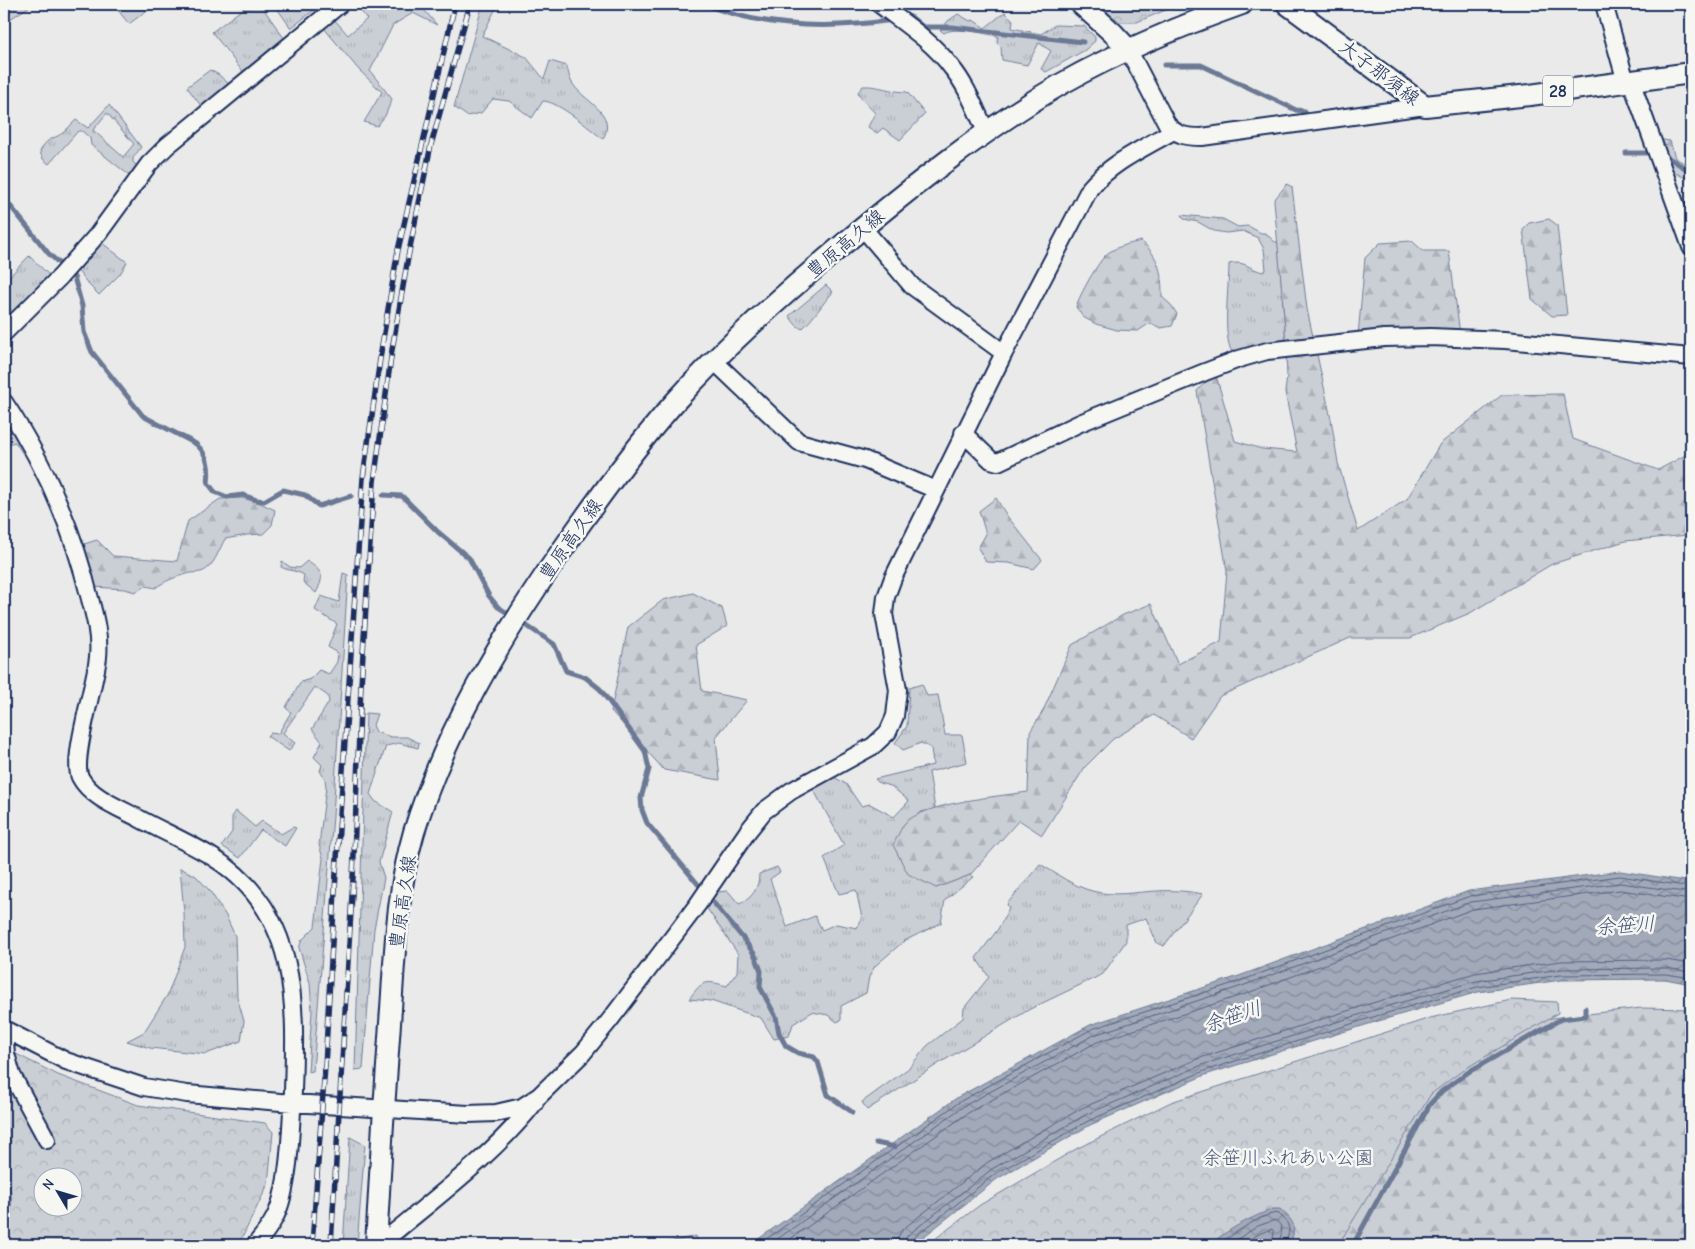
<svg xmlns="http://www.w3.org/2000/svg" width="1695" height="1249" font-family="'Comic Neue','Klee One',sans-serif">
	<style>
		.grass { fill: url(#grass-tufts); stroke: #727e9a; fill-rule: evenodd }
		.forest { fill: url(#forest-firs); stroke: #727e9a }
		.park { fill: url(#park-crowns); stroke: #727e9a; fill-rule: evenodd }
		.pitch { fill: #caced5; stroke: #727e9a }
		.water { fill: url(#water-waves); stroke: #6c7995 }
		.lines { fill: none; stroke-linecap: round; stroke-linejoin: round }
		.shore { stroke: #516083; stroke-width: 1 }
		.stream { stroke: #6c7995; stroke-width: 5 }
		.minor-casing { stroke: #1b2f5e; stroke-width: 20 }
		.major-casing { stroke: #1b2f5e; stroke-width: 24 }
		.minor { stroke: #f6f6f2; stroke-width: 16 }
		.major { stroke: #f6f6f2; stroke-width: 20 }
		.rail-casing { stroke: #1b2f5e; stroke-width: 5.5 }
		.rail { stroke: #f6f6f2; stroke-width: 4; stroke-dasharray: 11; stroke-linecap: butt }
		.labels { text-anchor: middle; stroke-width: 5; stroke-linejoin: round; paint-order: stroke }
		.shield { fill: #f6f6f2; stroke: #5d6b8a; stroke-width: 1 }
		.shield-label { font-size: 18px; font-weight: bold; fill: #1b2f5e }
		.street-label { font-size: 19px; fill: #1b2f5e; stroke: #f6f6f2 }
		.park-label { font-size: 19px; fill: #47577c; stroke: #f6f6f2 }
		.water-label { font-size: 20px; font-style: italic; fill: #44547a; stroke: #f6f6f2 }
	</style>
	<defs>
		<pattern id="grass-tufts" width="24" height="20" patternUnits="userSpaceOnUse" patternTransform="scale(1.25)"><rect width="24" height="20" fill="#caced5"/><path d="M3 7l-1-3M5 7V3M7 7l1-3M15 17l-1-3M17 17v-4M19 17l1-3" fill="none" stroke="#adb1b9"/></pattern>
		<pattern id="forest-firs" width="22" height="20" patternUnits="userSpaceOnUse" patternTransform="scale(1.25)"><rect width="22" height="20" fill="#caced5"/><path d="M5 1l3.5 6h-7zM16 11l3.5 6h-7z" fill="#adb1b9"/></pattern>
		<pattern id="park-crowns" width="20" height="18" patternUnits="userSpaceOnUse" patternTransform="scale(1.25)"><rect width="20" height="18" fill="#caced5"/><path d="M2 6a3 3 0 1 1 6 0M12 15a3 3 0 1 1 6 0" fill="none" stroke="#adb1b9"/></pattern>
		<pattern id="water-waves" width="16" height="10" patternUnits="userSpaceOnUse" patternTransform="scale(1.25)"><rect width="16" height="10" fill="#a2aaba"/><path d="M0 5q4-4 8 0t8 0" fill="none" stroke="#838b9a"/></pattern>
	</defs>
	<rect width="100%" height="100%" fill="#e9eae9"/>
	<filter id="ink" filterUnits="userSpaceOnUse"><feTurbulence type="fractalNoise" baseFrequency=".02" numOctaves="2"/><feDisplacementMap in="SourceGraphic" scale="10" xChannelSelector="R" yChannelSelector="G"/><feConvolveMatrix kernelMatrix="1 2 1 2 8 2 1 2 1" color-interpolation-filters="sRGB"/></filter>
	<g filter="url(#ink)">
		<path class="grass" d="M113,4H168L162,8H150L129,24Z
			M249,4H260L284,38L243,72L212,32Z
			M274,4H322L291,28Z
			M355,4H419L437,25L413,13L393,25L370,71L392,99L385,116L377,126L364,122L382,92L359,70L323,27L333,18L348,35L367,19Z
			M483,4H501L496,8L482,36L526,57L544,79L550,61L567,66C568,71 569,77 571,81C582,102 618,111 603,139C590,129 558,101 543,101L532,118L509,101L493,99L481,113L467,116L454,107Z
			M1005,12L1013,20L1012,28L1041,34L1055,25L1084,26L1095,37V41L1085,50L1046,72L1041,69L1051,51L1039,43L1027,65L1002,60L1001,47L997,43L998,36C985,34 955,26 944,33L940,30L948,21L958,14L970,21L973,20L985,28Z
			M210,70L219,75L230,85L202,107L187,87Z
			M863,86C878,85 891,92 907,92L925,114L900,140L883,128L877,133L868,127L875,113L860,97L858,92Z
			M109,105L141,147L133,158V162L138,167L130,176L91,145L90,138L82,131H78L49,164L43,159L40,152C47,136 54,140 64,132C69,128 71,124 76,120L88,128ZM107,113L134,144L123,157L93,130Z
			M1181,215L1223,219L1238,227L1248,226L1261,233H1265L1275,242H1278L1286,342L1232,352C1222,336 1229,285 1229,264C1245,260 1249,269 1263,272L1266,270L1264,249L1258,238L1243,231L1226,233L1214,231L1198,222L1184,219Z
			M102,243L127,262L120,274L99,295L88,284L77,270Z
			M29,256L50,276L13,313L4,299V271L9,277Z
			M826,285L833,292C822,304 814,318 802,329L796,325L789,316Z
			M7,432L16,433L27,449L23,454L15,442L4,445V433Z
			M282,561L290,567L299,568L307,561C323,572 325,575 316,593L303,582L304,575C296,570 288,571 281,567Z
			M343,573L348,575L333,816L313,1071L308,1072L312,1011L310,983L299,948L302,940L315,927L323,858L319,845L326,787L325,779L320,771L322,765L314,757L322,742L312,729L329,702L328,696L315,687L283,733L295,743L289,751L267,736L270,733L278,734L291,712L286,708L287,705L301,682L310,679L319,670L329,674L337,662L338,653L328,647L337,624L315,610L321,596L339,602Z
			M922,684L927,696L938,695L945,735H962L967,762L929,772L935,809L921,812L936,888L970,875L973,877L945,900L941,923L904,941L875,966L869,977L866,993L841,1006V1020L837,1022L828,1015L812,1012L793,1024L789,1036L774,1039L761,1018L711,1001L689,999C703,980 704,980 727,986L737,972L738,954L704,904L717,892L728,891L739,904C752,899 759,888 759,874L777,867L780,872L770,879L787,927L815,916L822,930L836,924L857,928L862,918L856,890L839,894L824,858L844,845L812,787L834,777L846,784L861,806L870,804L894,817L909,801L891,786L879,783L875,779L933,765L931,748L921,743L903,750L895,743L907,726L909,688Z
			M366,713L377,714L373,725L376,732L391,737H407L419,743L418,748L399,743L386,746L370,794L375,801L393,812L379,862L384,878L374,929L363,1069L355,1070Z
			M236,811L255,827L262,821L281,834L293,827L296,828L285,846L261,830L240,858L222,846L232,832V817Z
			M1040,864C1057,874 1073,886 1092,891C1113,897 1135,892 1157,891C1173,890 1188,891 1203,894L1164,946L1157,943L1146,918L1126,925V941L1103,974L1030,1009L938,1064L867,1110L862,1102L909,1068L927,1046L963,1018L964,1008L989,977L976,958L998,929L1009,909L1007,904Z
			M180,868L196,876L210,891L226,916L235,936L237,997L244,1021L241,1041L206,1054L150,1048L127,1041L144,1032L168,994L185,947L184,913Z
			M350,1137L365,1145L357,1245H343Z"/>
		<path class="forest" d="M4,4H33L4,23Z
			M1663,140L1670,141L1675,158L1691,167V181L1666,168L1657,143Z
			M1287,184L1292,187L1307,309L1331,419L1338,463L1358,531L1407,499L1440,444L1502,395L1563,394L1573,439L1658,470L1691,452V539L1688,535L1625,541L1552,564L1470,613L1410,638H1350L1220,696L1191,738L1154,715L1113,739L1085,767L1042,835L1019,820L970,875L936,888L908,874L893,845C897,838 900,830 904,824C922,803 1000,796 1028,792L1030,732L1043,711L1072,645L1123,615L1151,604L1178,664L1221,642L1227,571L1197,391L1215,372L1235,441L1262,449L1297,452L1285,392L1287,377L1285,328L1274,200Z
			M1549,219L1557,225L1567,315L1552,316L1532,299L1523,229L1529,223Z
			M1141,241C1160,257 1162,274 1162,297L1171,305L1177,314L1172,326L1161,328L1150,323L1138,331L1117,330L1096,324L1083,317L1076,307C1079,296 1098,261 1108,253C1118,246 1129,244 1141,241Z
			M1412,241L1423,251H1449L1460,334L1358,336L1365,258L1380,243Z
			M242,498L260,503L275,510L272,525L263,534L247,535L225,539C220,548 216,560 209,567C201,575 196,571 187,574C175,577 165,581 155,588L146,586L135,592L125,589L94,587L84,544L97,540L113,556L177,561L188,521L220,499Z
			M996,498L1007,516L1042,560L1034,569L1009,563L986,562L978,548L986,534L979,511Z
			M693,593L722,608L727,626L696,645L702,691L747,700L716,737L720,780L664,770L611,711L628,627L663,600Z
			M1641,1008L1691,1009V1245H1338L1343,1237L1364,1119L1534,1020Z"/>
		<path class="park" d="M1114,4H1180L1137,22H1120L1107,12Z
			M1511,1000L1557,1002L1558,1013L1463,1070L1431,1094L1338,1245H927L980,1205L1076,1149L1171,1102L1430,1018Z
			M4,1048L58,1075L138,1105L265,1123L273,1132L268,1184L243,1236L236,1245H4ZM42,1176H72V1206H42Z
			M696,1236L699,1245H656Z"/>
		<path class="pitch" d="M4,1138L11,1140L4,1163Z
			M4,1170C15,1190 13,1221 4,1241Z"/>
		<path class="water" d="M1620,871L1691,882V984L1665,979L1561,980L1478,992L1375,1022L1205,1075L1090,1125L997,1179L913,1245H750L958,1097L1090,1025L1239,976L1469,891Z
			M1273,1209H1280C1296,1223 1296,1226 1290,1245H1209C1229,1229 1249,1218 1273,1209Z"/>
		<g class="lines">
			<path class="shore" d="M758,1245L961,1101L1092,1029L1240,981L1470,896L1620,876L1691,887
				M769,1245L964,1106L1094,1035L1242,986L1471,902L1620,883L1691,893
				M782,1245L968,1113L1097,1042L1245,994L1473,909L1620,890L1691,900
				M896,1245L898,1237L903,1229L988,1162L1082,1108L1200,1058L1369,1004L1475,973L1561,961L1666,960L1691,964
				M904,1245L905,1240L908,1235L992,1169L1085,1115L1202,1065L1371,1011L1476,981L1561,969L1666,968L1691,972
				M910,1245L912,1239L995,1174L1088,1121L1204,1071L1373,1017L1477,987L1561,975L1666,974L1691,978
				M1218,1245C1227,1238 1268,1209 1279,1214C1280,1215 1284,1219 1285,1220C1287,1222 1289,1227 1289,1230C1289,1235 1286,1240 1286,1245
				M1228,1245L1258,1226L1275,1220C1286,1228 1280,1234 1279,1245
				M1240,1245L1261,1233L1272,1229L1274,1232L1272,1245"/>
			<path class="stream" d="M704,4C762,28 831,29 893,20
				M904,18L911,17L923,27H952L1083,42
				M1164,65H1201L1296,110L1305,111
				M1626,153H1647
				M1669,158L1691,172
				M4,198L49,254L74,277L82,306L84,332L92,352L143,416L196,444C208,455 210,467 208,483L215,492L227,497L243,495L257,500L264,501L283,490L305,495L319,506L351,496
				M383,495L402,496L438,532L469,558L489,596L498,607L514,617
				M521,622L554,644L566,671L585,677L600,689L645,751L649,769L641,798L642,810L647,823L742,937L755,955L761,971L760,987L776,1017L779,1033L786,1046L798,1053L814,1057L818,1062L828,1095L852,1112
				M876,1143L895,1147
				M1353,1245L1430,1104L1442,1091L1470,1071L1561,1019L1585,1016V1008"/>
			<g class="minor-casing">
				<path id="minor" d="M879,4C904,23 933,42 952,68C967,86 976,111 987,133
					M1604,4L1626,82
					M1128,49L1167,124C1177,136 1187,137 1202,137L1425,106
					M1631,81L1691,247
					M863,228L912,286L1004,353
					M4,333L60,277L98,234L149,164L167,146L340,4
					M714,361L799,442L865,460L936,490
					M4,402C44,462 73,529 90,599C95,617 100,637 98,657C96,682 71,759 80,777C91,798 120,808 140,819C164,832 190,843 214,858C299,912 296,1003 293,1091C291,1125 290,1188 275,1217C270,1227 262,1237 255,1245
					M963,433L991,460L998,462L1080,423L1205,372L1239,359L1267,351L1384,338L1431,337L1505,340L1691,357
					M4,1029L66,1061L144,1087L187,1094L292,1103L468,1114L496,1113L522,1107L539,1096L583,1053L610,1020L698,904L748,831L764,811L791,791L873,746L888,732L895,716L898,690L884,614L886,597L893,578L1004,353L1090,188C1112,162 1144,148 1173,131
					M4,1031L6,1054L12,1075L47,1140
					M379,1245C432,1200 492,1157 535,1102"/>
			</g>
			<g class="major-casing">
				<path id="major" d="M1081,4L1114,34L1128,49
					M1287,4L1425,106L1530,95L1691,73
					M376,1245C380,1167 385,1088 391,1009C395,950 397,890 414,832C444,734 498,643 556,559C593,505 631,452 674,403C725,346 782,296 840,247C910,188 984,129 1063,83C1120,51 1180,26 1242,4"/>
			</g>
			<use href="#minor" class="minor"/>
			<use href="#major" class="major"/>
			<g class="rail-casing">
				<path id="rail" d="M312,1245L325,1066L336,873L363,478L382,345L398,250L455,4
					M331,1245L353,878L361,685L374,482L392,350L409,252L431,145L470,4"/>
			</g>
			<use href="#rail" class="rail"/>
		</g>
	</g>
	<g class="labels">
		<rect class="shield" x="1543" y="75.5" width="30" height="31" rx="4"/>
		<g class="shield-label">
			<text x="1558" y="97">28</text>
		</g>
		<g class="street-label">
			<text transform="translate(1380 72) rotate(37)" y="7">大子那須線</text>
			<text transform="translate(845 243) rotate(-40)" y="7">豊原高久線</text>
			<text transform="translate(570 539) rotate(-55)" y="7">豊原高久線</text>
			<text transform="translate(402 902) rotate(-82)" y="7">豊原高久線</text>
		</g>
		<g class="park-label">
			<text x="1288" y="1164">余笹川ふれあい公園</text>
		</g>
		<g class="water-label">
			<text transform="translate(1625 925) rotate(-4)" y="7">余笹川</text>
			<text transform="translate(1232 1016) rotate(-18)" y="7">余笹川</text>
		</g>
	</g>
	<rect width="1695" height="1249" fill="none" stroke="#f6f6f2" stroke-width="20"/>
	<rect x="10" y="10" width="1675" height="1229" fill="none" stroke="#1b2f5e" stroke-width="2" filter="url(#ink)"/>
	<g transform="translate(58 1192) rotate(308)"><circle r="24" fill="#f6f6f2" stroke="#9ea6b7"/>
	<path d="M0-4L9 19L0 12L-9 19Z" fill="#1b2f5e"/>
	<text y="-8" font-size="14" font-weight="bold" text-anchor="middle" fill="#1b2f5e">N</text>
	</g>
</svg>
